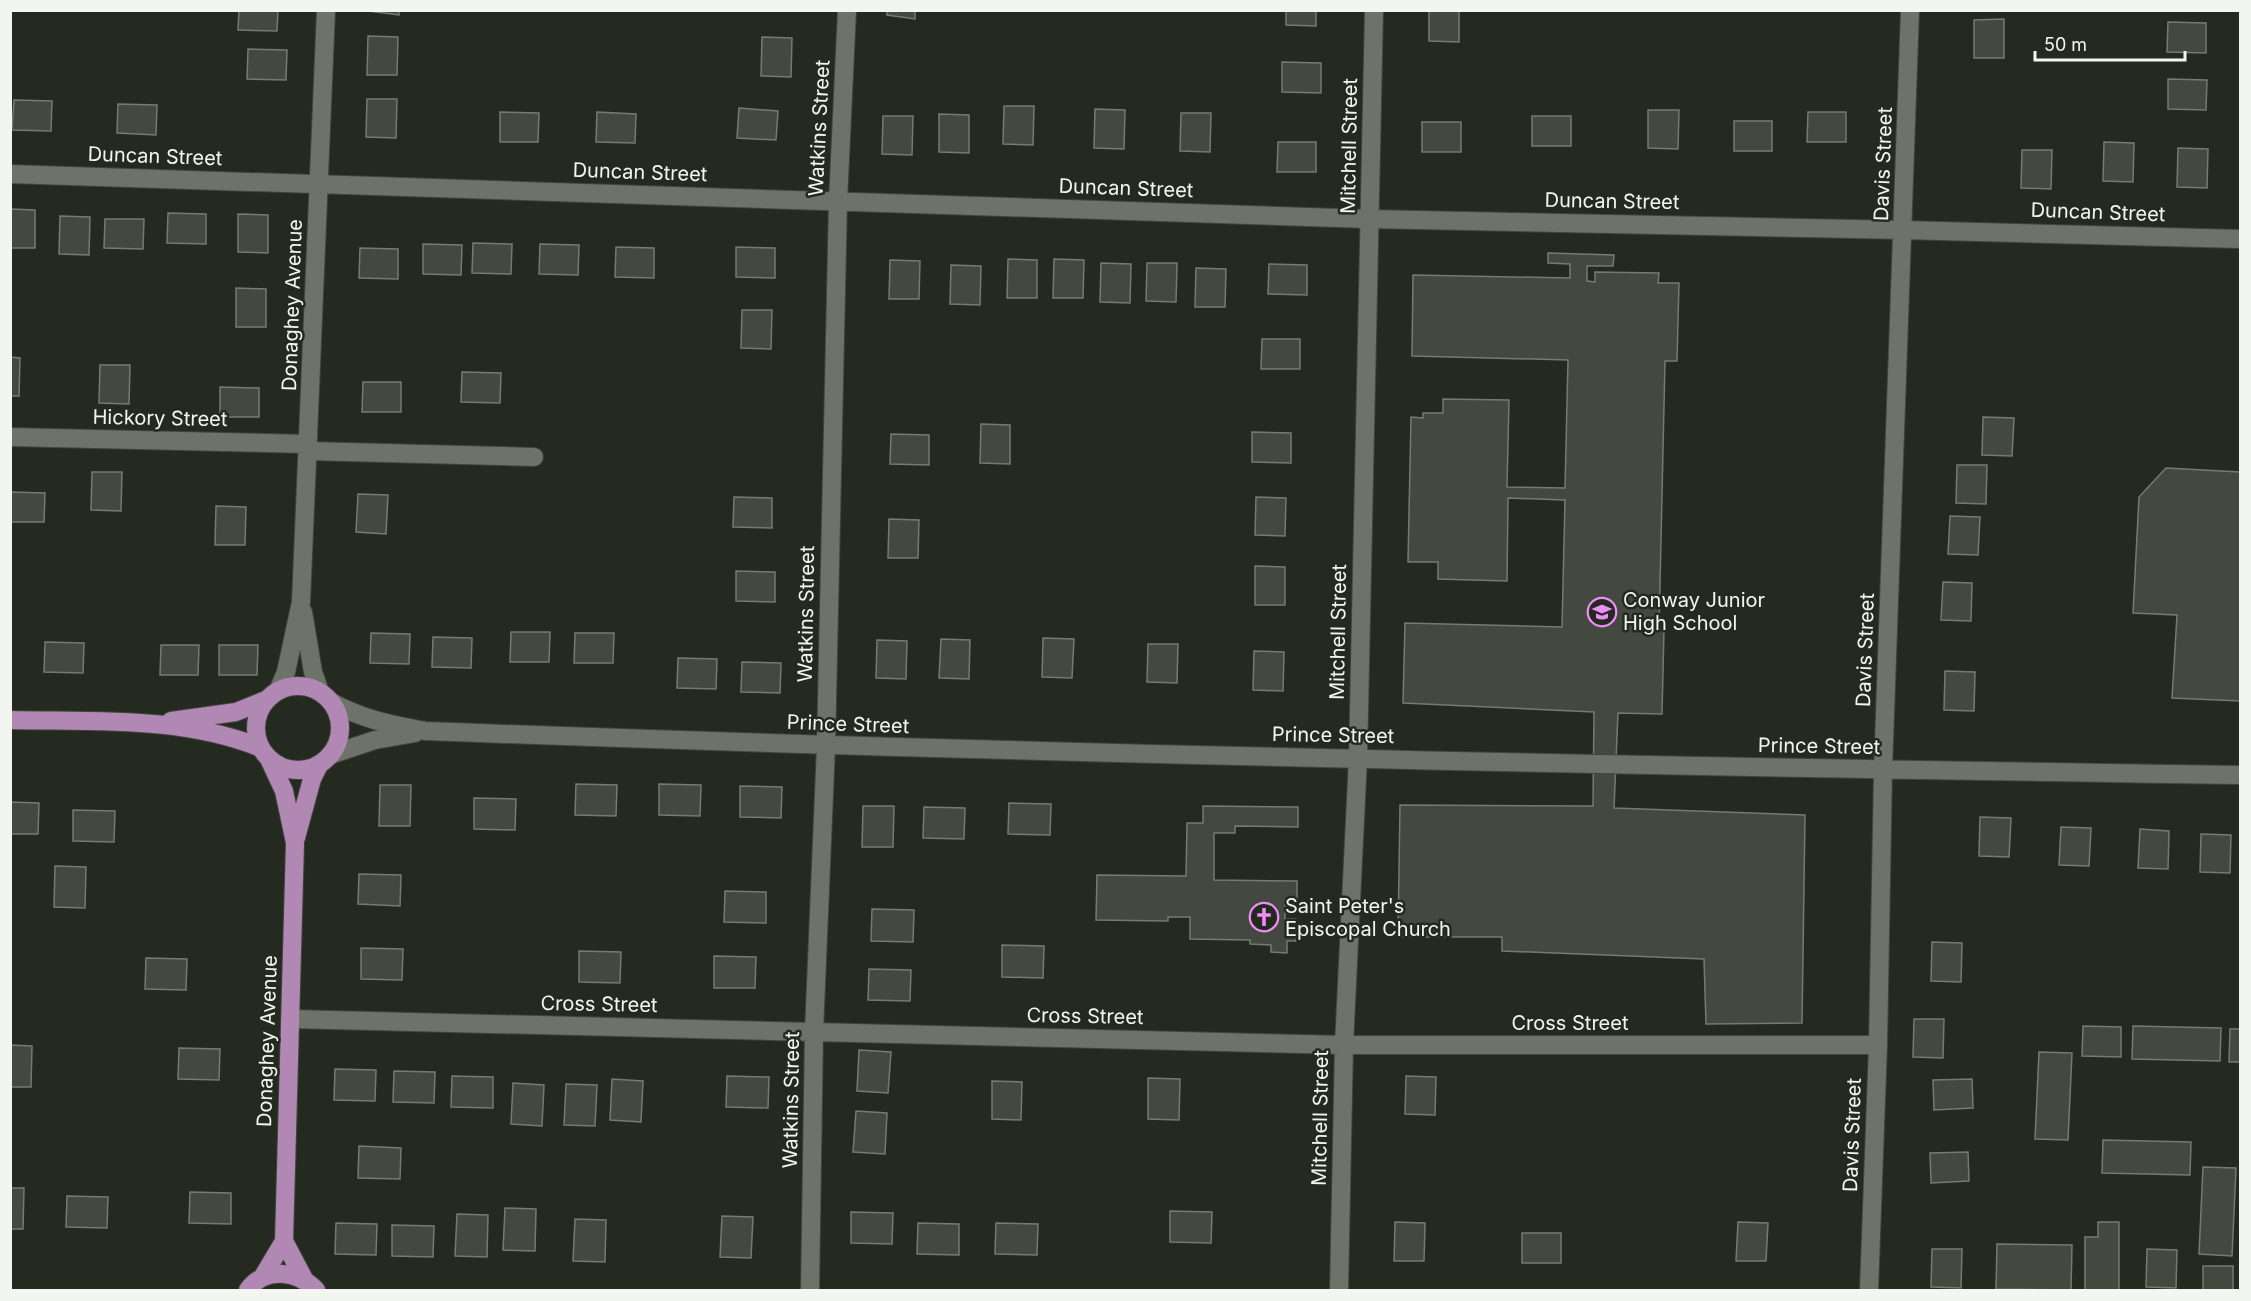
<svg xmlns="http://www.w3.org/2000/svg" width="2251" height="1301" font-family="Inter,sans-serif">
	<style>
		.building { fill: #44493f; stroke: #767b71; stroke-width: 1.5 }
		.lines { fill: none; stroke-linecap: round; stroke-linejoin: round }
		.minor-casing { stroke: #41453d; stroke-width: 20 }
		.major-casing { stroke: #41453d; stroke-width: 20 }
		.minor { stroke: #6e7369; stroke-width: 18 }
		.major { stroke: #b187b3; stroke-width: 18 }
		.labels { text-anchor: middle; stroke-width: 5; stroke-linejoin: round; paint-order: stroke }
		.street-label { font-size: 20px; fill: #f3f6f0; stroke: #252a21 }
		.poi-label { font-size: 20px; fill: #f3f6f0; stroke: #252a21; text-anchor: start }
	</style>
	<rect width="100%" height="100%" fill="#252a21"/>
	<path class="building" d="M239,10H278L277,31L238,30Z
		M360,10H399V15Z
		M887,10H915V19L887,15Z
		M1286,10H1316V26L1286,25Z
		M1429,10H1459V42L1429,41Z
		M2004,19V58H1974V20Z
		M2168,22L2206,23V53L2167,52Z
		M368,36L398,37L397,75H367Z
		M762,37L792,38L791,77L761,76Z
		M248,49L287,50L286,80L247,79Z
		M1282,62L1321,63V93L1282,92Z
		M2168,79L2207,80L2206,110L2168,109Z
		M367,99H397L396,138L366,137Z
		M14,100L52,101L51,131L12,130Z
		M118,104L157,105L156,135L117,133Z
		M1004,106H1034L1033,145L1003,144Z
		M739,108L778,111L776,140L737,138Z
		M1095,109L1125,110L1124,149L1094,148Z
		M1648,110H1679L1678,149L1648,148Z
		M500,112L539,113L538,142H500Z
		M597,112L636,114L635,143L596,142Z
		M1808,112H1846V142H1807Z
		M1181,113H1211L1210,152L1180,151Z
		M939,114L969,115V153L939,152Z
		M883,116H913L912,155L882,154Z
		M1532,116H1571V146H1532Z
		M1734,121H1772V151H1734Z
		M1422,122H1461V152H1422Z
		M1278,142H1316V172H1277Z
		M2104,142L2134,143L2133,182L2103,181Z
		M2178,148L2208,149L2207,188L2177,187Z
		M2022,150H2052L2051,189L2021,188Z
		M10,209L35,210V248H10Z
		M168,213L206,214V244L167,243Z
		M238,214L268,215V253L238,252Z
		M60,216L90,217L89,255L59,254Z
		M105,219H144L143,249L104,248Z
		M473,243L512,244L511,274L472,273Z
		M423,244L462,245L461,275L423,274Z
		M540,244L579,245L578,275L539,274Z
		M616,247L654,248V278L615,277Z
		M736,247L775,248V278L736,277Z
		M360,248L398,249V279L359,278Z
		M1548,253L1614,255L1613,266H1587V281L1595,282V272L1659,273L1658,283H1679L1677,361H1665L1659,629H1664L1662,714L1618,713L1614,808L1805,815L1802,1023L1706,1024L1704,959L1502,951V937H1398L1400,805L1593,806L1594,712L1403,703L1405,623L1562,627L1565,500L1508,498L1507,581L1438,579V562H1408L1411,417L1423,418V413H1443V399L1509,400L1507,487L1565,488L1568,360L1412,356L1413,275L1570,278V264L1548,263Z
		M1008,259L1037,260V298H1007Z
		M1054,259L1084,260L1083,298H1053Z
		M890,260L920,261L919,299H889Z
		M1101,263L1131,264L1130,303L1100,302Z
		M1147,263H1177L1176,302L1146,301Z
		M1269,264L1307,265V295L1268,294Z
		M951,265L981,266L980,305L950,304Z
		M1196,268L1226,269L1225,307H1195Z
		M236,288L266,289V327H236Z
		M742,310H772L771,349L741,348Z
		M1262,339H1300V369H1261Z
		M10,357L20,358L19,396H10Z
		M100,365H130L129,404L99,403Z
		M462,372L501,373L500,403L461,402Z
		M363,382H401V412H362Z
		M220,387L259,388V417H220Z
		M1983,417L2014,418L2012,456L1982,455Z
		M981,424L1010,425V464L980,463Z
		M1252,432L1291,433V463L1252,462Z
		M891,434L929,435V465L890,464Z
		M1957,465H1987L1986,504L1956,503Z
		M2166,468L2240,472V701L2172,698L2177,615L2133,613L2139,497Z
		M92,472H122L121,511L91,510Z
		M10,492L45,493L44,522H10Z
		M358,494L388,495L386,534L356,532Z
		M734,497L772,498V528L733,527Z
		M1256,497L1286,498L1285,536L1255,535Z
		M216,506L246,507L245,545H215Z
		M1950,516L1980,517L1978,555L1948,554Z
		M889,519L919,520L918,558H888Z
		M1255,566L1285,567V605H1255Z
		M736,571L775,572V602L736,601Z
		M1943,582L1972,583L1971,621L1941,620Z
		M511,632H550L549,662H510Z
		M371,633L410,634L409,664L370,663Z
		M575,633H614L613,663H574Z
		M433,637L472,638L471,668L432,667Z
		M1043,638L1074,639L1072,678L1042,677Z
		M941,639L970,640L969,679L939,678Z
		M877,640L907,641L906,679L876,678Z
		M45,642L84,643L83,673L44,672Z
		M1148,644H1178L1177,683L1147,682Z
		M161,645H199L198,675H160Z
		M219,645H258L257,675H219Z
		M1254,651L1284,652L1283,691L1253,690Z
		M678,658L717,659L716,689L677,688Z
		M742,662L781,663L780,693L741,692Z
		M1945,671L1975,672L1974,711L1944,710Z
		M576,784L617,785L616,816L575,815Z
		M659,784L701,785L700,816L659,815Z
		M380,785H411L410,826H379Z
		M740,786L782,787L781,818L740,817Z
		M474,798L516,799L515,830L474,829Z
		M10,802L39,803L38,834H10Z
		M1009,803L1051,804L1050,835L1008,834Z
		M863,806H894L893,847H862Z
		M1203,806L1298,807V827L1235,826V833H1214V880L1297,881V901H1285V919H1296V941H1287V953L1271,952V945L1250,944V940L1190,939V917H1168V921L1096,920L1097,875L1186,876L1187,823H1203Z
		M924,807L965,808L964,839L923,838Z
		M73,810L115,811L114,842L73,841Z
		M1980,817L2011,818L2009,857L1979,856Z
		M2061,827L2091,828L2089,866L2059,865Z
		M2140,829L2169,831L2168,869L2138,868Z
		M2201,834L2231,835L2230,873L2200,872Z
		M55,866L86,867L85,908L54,907Z
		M359,874L401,875L400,906L358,904Z
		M725,891L766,892V923L724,922Z
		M872,909L914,910L913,942L871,941Z
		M1932,942L1962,943L1961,982L1931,981Z
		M1002,945L1044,946L1043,978L1002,977Z
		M361,948L403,949L402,980L361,979Z
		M579,951L621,952L620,983L579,982Z
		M714,956L756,957L755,988H714Z
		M146,958L187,959L186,990L145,989Z
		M869,969L911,970L910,1001L868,1000Z
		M1914,1019H1944L1943,1058L1913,1057Z
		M2083,1026L2121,1027V1057L2082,1056Z
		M2133,1026L2221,1028L2220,1061L2132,1059Z
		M2230,1029H2240V1062H2229Z
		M10,1045L32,1046L31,1087H10Z
		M179,1048L220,1049L219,1080L178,1079Z
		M859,1050L891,1052L888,1093L857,1091Z
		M2039,1052L2072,1053L2068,1140L2035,1139Z
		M335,1069L376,1070L375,1101L334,1100Z
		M394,1071L435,1072L434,1103L393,1102Z
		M452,1076L493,1077V1108L451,1107Z
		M727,1076L769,1077L768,1108L726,1107Z
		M1406,1076L1436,1077L1435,1115L1405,1114Z
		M1148,1078L1180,1079L1179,1120L1148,1119Z
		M612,1079L643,1081L641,1122L610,1120Z
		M1972,1079L1973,1108L1934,1110L1933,1080Z
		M992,1081L1022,1082L1021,1120L992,1119Z
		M513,1083L544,1085L542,1126L511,1124Z
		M566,1084L597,1085L595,1126L564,1125Z
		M856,1111L887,1113L885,1154L853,1152Z
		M2103,1140L2191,1142L2190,1175L2102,1173Z
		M359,1146L401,1148L400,1179L358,1178Z
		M1968,1152L1969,1181L1931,1183L1930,1153Z
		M2203,1167L2236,1168L2232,1256L2199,1254Z
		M10,1188H24L23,1229H10Z
		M190,1192L231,1193V1224L189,1223Z
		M67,1196L108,1197L107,1228L66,1227Z
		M505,1208L536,1209L535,1251L503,1250Z
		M1170,1211L1212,1212L1211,1243L1170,1242Z
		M851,1212L893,1213L892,1244L851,1243Z
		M457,1214L488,1215L487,1257L455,1256Z
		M722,1216L753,1217L751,1258L720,1257Z
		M575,1219L606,1220L605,1262L573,1261Z
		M1395,1222L1425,1223L1424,1261H1394Z
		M1738,1222L1768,1223L1766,1261H1736Z
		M2098,1222H2119V1290H2085V1237H2098Z
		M336,1223L377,1224L376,1255L335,1254Z
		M918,1223L959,1224V1255L917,1254Z
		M996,1223L1038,1224L1037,1255L995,1254Z
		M392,1225L434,1226L433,1257L392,1256Z
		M1522,1233H1561V1263H1522Z
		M1997,1244L2072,1245L2071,1290L1996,1289Z
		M1932,1249H1962L1961,1288L1931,1287Z
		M2147,1249L2177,1250L2176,1288L2146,1287Z
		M2203,1266H2233V1290H2203Z"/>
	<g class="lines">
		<g class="minor-casing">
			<path id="minor" d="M10,174L1369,219L1903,230L2240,239
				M10,437L308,444
				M308,451L534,457
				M303,612L313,672L320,692
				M278,691L286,672L301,602L326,10
				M331,702C365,720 388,724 425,731C1030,754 1635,766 2240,775
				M330,755L375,740L415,733
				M291,1019L1344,1045H1878
				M810,1290L814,1032L826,746L838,201L847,10
				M1339,1290L1344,1045L1358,758L1374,10
				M1869,1290L1878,1045L1883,770L1910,10"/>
		</g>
		<g class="major-casing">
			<path id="major" d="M256 728a42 42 0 1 1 84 0a42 42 0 1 1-84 0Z
				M10,720C93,722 183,716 261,748
				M171,721L236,712L268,699
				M296,838L312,779L319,765
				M284,1241L304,1279
				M262,1278L284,1241L295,843L284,791L269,759
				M248,1290C265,1266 298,1271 316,1290"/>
		</g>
		<use href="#minor" class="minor"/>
		<use href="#major" class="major"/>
	</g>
	<defs>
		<g id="school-ring" transform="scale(1.5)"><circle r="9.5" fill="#252a21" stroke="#ee8cf8" stroke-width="1.5"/><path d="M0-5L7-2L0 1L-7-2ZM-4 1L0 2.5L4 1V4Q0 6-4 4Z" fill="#ee8cf8"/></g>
		<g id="church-ring" transform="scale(1.5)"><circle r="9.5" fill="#252a21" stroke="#ee8cf8" stroke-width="1.5"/><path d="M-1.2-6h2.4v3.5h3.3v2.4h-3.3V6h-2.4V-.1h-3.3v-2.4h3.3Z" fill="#ee8cf8"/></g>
	</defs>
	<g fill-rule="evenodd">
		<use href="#school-ring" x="1602" y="612"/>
		<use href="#church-ring" x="1264" y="917"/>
	</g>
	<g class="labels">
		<g class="street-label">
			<text transform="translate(819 128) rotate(-87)" y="7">Watkins Street</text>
			<text transform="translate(1349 146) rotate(-89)" y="7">Mitchell Street</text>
			<text transform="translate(155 156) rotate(2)" y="7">Duncan Street</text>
			<text transform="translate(1883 164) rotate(-88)" y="7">Davis Street</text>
			<text transform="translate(640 172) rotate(2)" y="7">Duncan Street</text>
			<text transform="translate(1126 188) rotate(2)" y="7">Duncan Street</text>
			<text transform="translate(1612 201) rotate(1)" y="7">Duncan Street</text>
			<text transform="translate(2098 212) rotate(2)" y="7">Duncan Street</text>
			<text transform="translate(292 305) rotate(-88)" y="7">Donaghey Avenue</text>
			<text transform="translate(160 418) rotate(1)" y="7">Hickory Street</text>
			<text transform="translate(806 614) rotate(-89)" y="7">Watkins Street</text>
			<text transform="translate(1338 632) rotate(-89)" y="7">Mitchell Street</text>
			<text transform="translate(1865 650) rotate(-88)" y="7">Davis Street</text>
			<text transform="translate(848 724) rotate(2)" y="7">Prince Street</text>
			<text transform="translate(1333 735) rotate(1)" y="7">Prince Street</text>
			<text transform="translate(1819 746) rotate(1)" y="7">Prince Street</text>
			<text transform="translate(599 1004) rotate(1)" y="7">Cross Street</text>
			<text transform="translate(1085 1016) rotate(1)" y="7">Cross Street</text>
			<text x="1570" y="1030">Cross Street</text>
			<text transform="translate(267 1041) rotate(-88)" y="7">Donaghey Avenue</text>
			<text transform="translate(791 1100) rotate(-89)" y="7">Watkins Street</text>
			<text transform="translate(1320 1118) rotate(-89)" y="7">Mitchell Street</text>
			<text transform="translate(1852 1135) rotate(-88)" y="7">Davis Street</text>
		</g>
		<g class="poi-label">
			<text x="1623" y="607">Conway Junior<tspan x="1623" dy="23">High School</tspan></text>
			<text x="1285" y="913">Saint Peter's<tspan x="1285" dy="23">Episcopal Church</tspan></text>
		</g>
	</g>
	<rect width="2251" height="1301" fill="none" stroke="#f3f6f0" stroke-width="24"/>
	<path d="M2035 51v9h150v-9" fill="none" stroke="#f3f6f0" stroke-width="3"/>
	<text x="2044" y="51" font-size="18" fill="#f3f6f0" stroke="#252a21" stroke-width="4.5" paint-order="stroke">50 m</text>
</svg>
